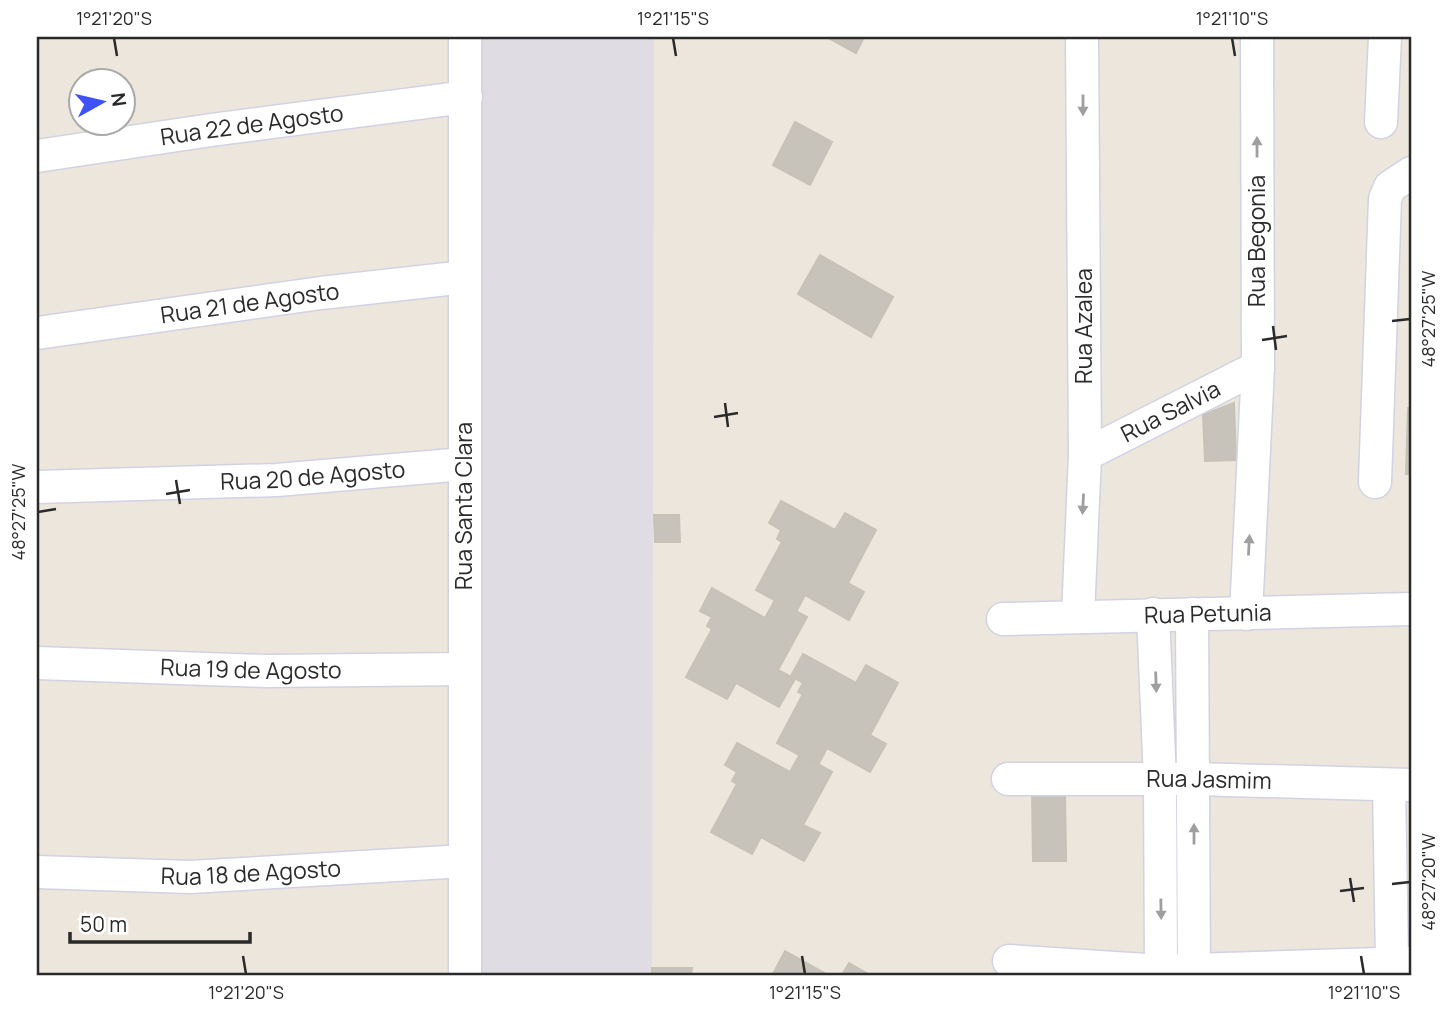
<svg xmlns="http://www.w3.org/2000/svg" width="1448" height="1012" font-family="Manrope,sans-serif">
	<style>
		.industrial { fill: #dfdce4 }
		.building { fill: #c7c3bb; stroke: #c7c2b6; stroke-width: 2 }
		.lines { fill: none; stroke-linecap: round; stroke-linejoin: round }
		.minor-casing { stroke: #d1d3e3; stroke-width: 35 }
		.minor { stroke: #fff; stroke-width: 32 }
		.oneway { fill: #9f9f9f }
		.ticks { fill: none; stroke: #2a2a2a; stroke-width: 2.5 }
		.labels { text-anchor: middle; stroke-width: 5; stroke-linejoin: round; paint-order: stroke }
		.street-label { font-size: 23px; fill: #2a2a2a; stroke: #fff }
		.neatline { fill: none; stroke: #2a2a2a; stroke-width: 2.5 }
		.ticks-label { font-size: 18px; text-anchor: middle; fill: #2a2a2a }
	</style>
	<rect width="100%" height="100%" fill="#ece6dc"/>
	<path class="industrial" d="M481,37H654L652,975H479Z"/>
	<path class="building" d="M827,37H864L856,53Z
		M795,122L832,142L810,185L773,165Z
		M820,255L893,297L871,337L798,294Z
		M1234,403L1236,460L1205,461L1203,415Z
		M1408,408H1411V474H1406Z
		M781,501L835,530L845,513L876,530L848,583L864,592L849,620L805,595L796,612L756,590L782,542L777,539L781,530L769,523Z
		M654,515H679L680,542H655Z
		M712,588L765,618L775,600L807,617L778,670L795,679L779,707L736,683L727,699L686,677L712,629L707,626L712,617L700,611Z
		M803,654L856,683L866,665L898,683L870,735L886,744L870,772L827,748L818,765L777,743L803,694L798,692L803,683L791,676Z
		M737,743L790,772L800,754L832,772L803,825L820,833L804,861L761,837L752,854L711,832L737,784L732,781L737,772L725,765Z
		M1032,792H1065L1066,861H1033Z
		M785,951L828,975H776L773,974Z
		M849,963L870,975H842Z
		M652,968H692L691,975H652Z"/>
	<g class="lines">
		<g class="minor-casing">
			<g id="minor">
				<path d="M1381,122L1385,37"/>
				<path id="s1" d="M37,156L211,130L466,97"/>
				<path id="s2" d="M37,333L321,293L465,277"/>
				<path id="s3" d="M1085,455L1258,367"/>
				<path d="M1375,482L1385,199L1390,187L1411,173"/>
				<path id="s4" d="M37,487L277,480L464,464"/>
				<path d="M1153,614L1160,780L1161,975"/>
				<path d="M1192,614L1194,975"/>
				<path d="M1246,614L1258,367L1257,37"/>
				<path d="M1078,616L1085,455L1082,37"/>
				<path id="s5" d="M1003,619L1411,609"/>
				<path id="s6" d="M37,663L266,671L464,669"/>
				<path id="s7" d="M1008,779H1194L1411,785"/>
				<path d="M1389,785L1392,962"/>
				<path id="s8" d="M37,872L190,877L465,861"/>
				<path d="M1009,961L1161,971L1411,963"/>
				<path d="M465,975V37"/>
			</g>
		</g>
		<use href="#minor" class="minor"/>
	</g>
	<defs><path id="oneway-solid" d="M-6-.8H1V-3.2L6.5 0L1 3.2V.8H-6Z" transform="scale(1.75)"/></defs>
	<g class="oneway">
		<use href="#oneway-solid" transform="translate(1083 105) rotate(90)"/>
		<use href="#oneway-solid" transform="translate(1257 147) rotate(-90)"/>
		<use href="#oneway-solid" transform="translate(1083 504) rotate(93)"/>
		<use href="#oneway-solid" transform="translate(1249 545) rotate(-87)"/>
		<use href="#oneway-solid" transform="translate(1156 682) rotate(88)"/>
		<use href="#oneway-solid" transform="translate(1194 834) rotate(-90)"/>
		<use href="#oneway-solid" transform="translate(1161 909) rotate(89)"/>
	</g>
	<path class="ticks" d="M114,38L117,56M673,38L676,56M1232,38L1235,56M1392,321L1410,319M1273,326L1276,350M1262,340L1287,336M725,403L728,427M714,417L738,413M176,480L180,504M166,494L190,490M38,512L56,509M1350,878L1354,902M1392,884L1410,882M1340,891L1364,888M243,956L246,974M802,956L805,974M1361,956L1364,974"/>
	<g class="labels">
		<g class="street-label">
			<text dy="8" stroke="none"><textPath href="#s1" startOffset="217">Rua 22 de Agosto</textPath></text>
			<text transform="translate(1257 241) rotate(-90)" y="8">Rua Begonia</text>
			<text dy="8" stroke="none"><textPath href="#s2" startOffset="215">Rua 21 de Agosto</textPath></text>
			<text transform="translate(1084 326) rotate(-90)" y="8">Rua Azalea</text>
			<text dy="8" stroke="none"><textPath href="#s3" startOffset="96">Rua Salvia</textPath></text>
			<text dy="8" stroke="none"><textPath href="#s4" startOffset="276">Rua 20 de Agosto</textPath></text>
			<text transform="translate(464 506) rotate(-90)" y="8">Rua Santa Clara</text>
			<text dy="8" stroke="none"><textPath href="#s5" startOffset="205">Rua Petunia</textPath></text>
			<text dy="8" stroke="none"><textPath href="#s6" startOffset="214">Rua 19 de Agosto</textPath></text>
			<text dy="8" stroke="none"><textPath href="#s7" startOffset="201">Rua Jasmim</textPath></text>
			<text dy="8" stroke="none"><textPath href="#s8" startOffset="214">Rua 18 de Agosto</textPath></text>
		</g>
	</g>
	<rect width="1448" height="1012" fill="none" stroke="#ffffff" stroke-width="77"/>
	<g transform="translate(102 102) rotate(82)"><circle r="33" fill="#ffffff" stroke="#aaaaaa" stroke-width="2"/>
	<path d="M0-5L12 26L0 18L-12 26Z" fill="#3e52f7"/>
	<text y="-10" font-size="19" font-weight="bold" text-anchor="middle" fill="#2a2a2a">N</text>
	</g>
	<path d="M70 932v10h180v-10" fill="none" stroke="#2a2a2a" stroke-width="3.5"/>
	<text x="80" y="932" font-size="21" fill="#2a2a2a" stroke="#ffffff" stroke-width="5" paint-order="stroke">50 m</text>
	<rect x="38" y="38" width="1372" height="936" class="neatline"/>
	<g class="ticks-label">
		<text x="114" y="25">1°21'20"S</text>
		<text x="673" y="25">1°21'15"S</text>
		<text x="1232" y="25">1°21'10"S</text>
		<text transform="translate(1429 319) rotate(-90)" y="6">48°27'25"W</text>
		<text transform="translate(19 512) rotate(-90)" y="6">48°27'25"W</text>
		<text transform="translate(1429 882) rotate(-90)" y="6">48°27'20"W</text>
		<text x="246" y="999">1°21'20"S</text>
		<text x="805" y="999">1°21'15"S</text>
		<text x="1364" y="999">1°21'10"S</text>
	</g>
</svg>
